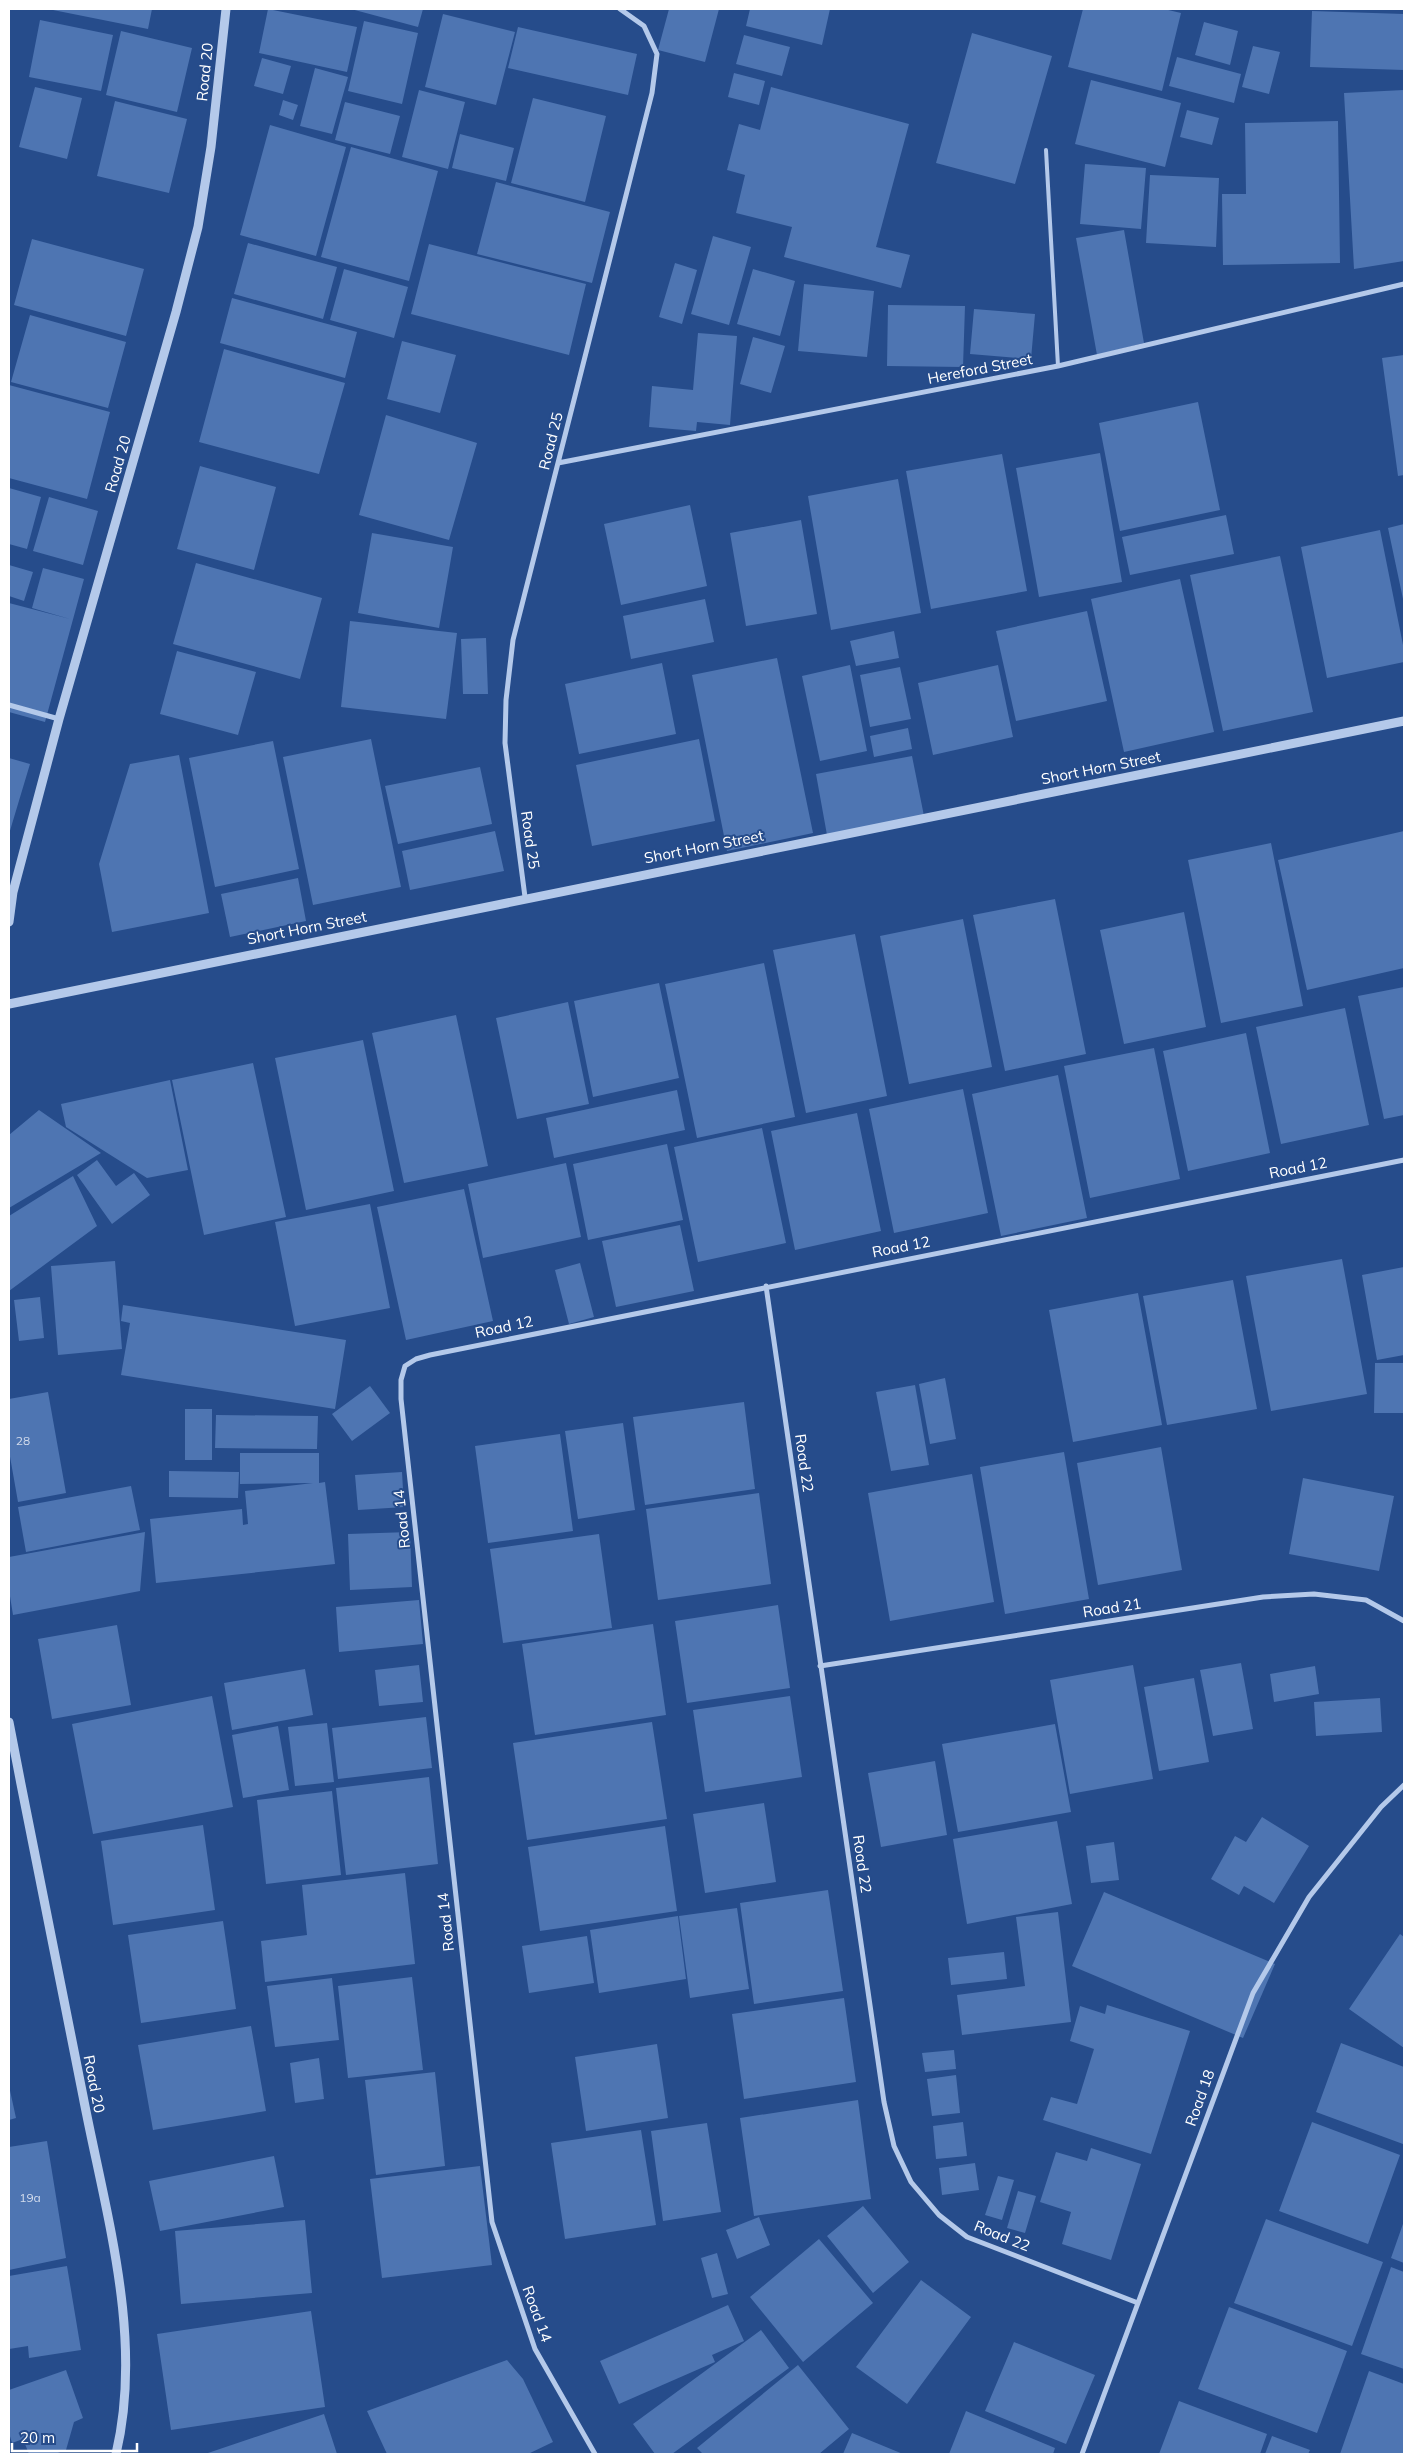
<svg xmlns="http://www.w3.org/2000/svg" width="1413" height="2463" font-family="Mulish,sans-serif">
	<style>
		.building { fill: #4e75b2 }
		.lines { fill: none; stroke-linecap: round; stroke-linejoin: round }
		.service { stroke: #b4c9ea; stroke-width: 4 }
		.minor { stroke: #b4c9ea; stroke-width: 5 }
		.tertiary { stroke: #b4c9ea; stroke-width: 9 }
		.labels { text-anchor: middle; stroke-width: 4; stroke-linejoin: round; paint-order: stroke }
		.number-label { font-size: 12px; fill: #d3dcec }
		.street-label { font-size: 15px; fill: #fff; stroke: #264c8b }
	</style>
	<rect width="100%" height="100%" fill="#264c8b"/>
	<path class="building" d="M48,9H152L148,29Z
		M268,9L357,27L347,72L259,53Z
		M351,9H423L418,27Z
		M669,9H719L705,62L658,50Z
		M750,9H830L822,45L746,26Z
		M1083,9H1164L1181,13L1162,91L1068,67Z
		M1312,11L1404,14V70L1310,67Z
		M443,14L515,32L496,105L425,87Z
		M40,20L113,35L101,91L29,77Z
		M364,21L418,33L402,104L348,91Z
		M1204,22L1238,31L1230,65L1195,55Z
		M518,27L637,54L628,95L508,68Z
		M121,31L192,48L177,112L106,95Z
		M972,33L1052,56L1015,184L936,163Z
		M744,35L790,47L782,76L736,64Z
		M1253,46L1280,52L1269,94L1242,87Z
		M1177,57L1241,74L1234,103L1169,86Z
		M262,58L291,66L283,94L254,86Z
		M315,68L348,77L332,134L300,126Z
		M734,73L765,81L759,105L728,97Z
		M1091,80L1181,103L1165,167L1075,144Z
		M35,87L82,98L67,159L19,147Z
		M771,87L909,124L876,247L910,255L901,288L784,257L792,227L736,213L745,175L727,170L739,124L760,130Z
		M419,90L465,102L448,169L402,157Z
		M1404,90V261L1354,269L1344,93Z
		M533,98L606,116L585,202L511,183Z
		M283,100L298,105L293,120L279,115Z
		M115,101L187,119L169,193L97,176Z
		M345,102L400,116L390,154L335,140Z
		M1187,110L1219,118L1212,145L1180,137Z
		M1338,121L1340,263L1223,265L1222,194H1246L1245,123Z
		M270,125L346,147L316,256L240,235Z
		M460,134L514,148L506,181L452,168Z
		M351,147L438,171L409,281L321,257Z
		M1085,164L1146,168L1141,229L1080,224Z
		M1150,175L1219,178L1216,247L1146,243Z
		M496,182L610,212L592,283L477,254Z
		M1124,230L1144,343L1097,355L1076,238Z
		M713,236L751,247L729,325L691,314Z
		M32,239L144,269L126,336L14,305Z
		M248,243L337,267L323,319L234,294Z
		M429,244L586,284L569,355L411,314Z
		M675,263L697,270L682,324L659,317Z
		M344,269L408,287L394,338L330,320Z
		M753,269L795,281L780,336L737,324Z
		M804,284L874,291L867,357L798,351Z
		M232,298L357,332L345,378L220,343Z
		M888,305L965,306L963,367L887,366Z
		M974,309L1035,314L1031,359L970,354Z
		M30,315L126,342L108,408L11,382Z
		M698,333L737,336L730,425L697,422L696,431L649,427L652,386L693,390Z
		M753,337L785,346L771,393L740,384Z
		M402,341L456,355L440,413L387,399Z
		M224,349L345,383L319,474L199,442Z
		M1404,355V475L1398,476L1382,358Z
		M9,385L110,412L87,499L9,478Z
		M1198,402L1220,510L1120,531L1099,423Z
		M386,415L477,443L449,540L359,515Z
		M1100,453L1122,582L1039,597L1016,468Z
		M1002,454L1027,591L931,609L906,471Z
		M200,466L276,487L254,570L177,549Z
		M898,479L921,613L831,630L808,496Z
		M9,488L41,497L27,549L9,544Z
		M49,497L98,511L83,565L33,551Z
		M690,505L707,586L621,605L604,524Z
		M1226,515L1234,554L1130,575L1122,537Z
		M801,520L817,614L746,626L730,533Z
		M1404,524V598L1403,599L1388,528Z
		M1380,530L1404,650V662L1327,678L1301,547Z
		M372,533L453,547L439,628L358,613Z
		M1280,556L1313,712L1223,731L1190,575Z
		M196,563L322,598L300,679L173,644Z
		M9,565L33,572L24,601L9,596Z
		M43,568L84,579L45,722L9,712V603L70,619L32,608Z
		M1180,579L1214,732L1124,752L1091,599Z
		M705,599L714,642L631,659L623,616Z
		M1087,611L1107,701L1016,721L996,631Z
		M350,621L457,633L446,719L341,707Z
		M894,631L899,658L856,666L850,641Z
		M486,638L488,694H463L461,639Z
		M177,651L256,672L238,735L160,714Z
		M777,658L813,833L727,851L692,675Z
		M662,663L676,734L579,754L565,684Z
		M850,665L867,751L820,761L802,676Z
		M998,665L1013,737L933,755L918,683Z
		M900,667L911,719L870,727L860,675Z
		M908,728L912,749L874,757L870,736Z
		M371,739L401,887L313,905L283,757Z
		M699,739L715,821L592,846L576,765Z
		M273,741L299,869L215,887L189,758Z
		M179,755L209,913L112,932L99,864L130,764Z
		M912,756L924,816L827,835L816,774Z
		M9,758L30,764L9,834Z
		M480,767L492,824L398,844L385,786Z
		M495,831L504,871L410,890L402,851Z
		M1404,831V968L1307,990L1278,860Z
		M1271,843L1303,1006L1221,1023L1188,860Z
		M298,878L306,921L230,937L221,894Z
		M1055,899L1086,1054L1005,1071L973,915Z
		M1184,912L1206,1027L1124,1044L1100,930Z
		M963,919L992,1067L909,1084L880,936Z
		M855,934L887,1096L806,1113L773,950Z
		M764,963L795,1117L697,1138L665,984Z
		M659,983L679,1078L593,1097L574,1001Z
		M1404,987V1115L1384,1119L1358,996Z
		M568,1002L589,1104L517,1119L496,1018Z
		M1345,1008L1369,1125L1281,1144L1256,1027Z
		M456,1015L488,1166L404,1183L372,1033Z
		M1246,1033L1270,1153L1188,1171L1163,1051Z
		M363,1040L394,1191L306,1210L275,1058Z
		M1154,1048L1180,1179L1090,1198L1064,1066Z
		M253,1063L286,1217L204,1235L172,1080Z
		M1058,1075L1087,1218L1001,1236L972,1094Z
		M170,1080L188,1170L147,1178L66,1127L61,1104Z
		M963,1089L988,1213L894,1233L869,1109Z
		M677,1090L685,1130L554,1158L546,1118Z
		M39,1110L101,1153L9,1208V1135Z
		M857,1113L881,1231L795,1250L771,1131Z
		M762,1128L786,1243L698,1262L674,1147Z
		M667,1144L683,1220L588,1240L573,1164Z
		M97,1160L116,1186L134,1173L150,1195L112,1224L77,1175Z
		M566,1163L581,1237L483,1258L468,1184Z
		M73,1176L97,1226L9,1291V1216Z
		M464,1189L493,1321L406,1340L377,1207Z
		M370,1204L390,1308L295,1326L275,1222Z
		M680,1225L694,1291L616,1307L602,1241Z
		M1342,1259L1367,1394L1271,1411L1246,1276Z
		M115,1261L122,1349L58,1355L51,1266Z
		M580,1263L594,1317L569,1324L555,1270Z
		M1404,1267V1355L1377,1360L1362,1275Z
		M1233,1280L1257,1409L1167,1425L1143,1296Z
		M1138,1293L1162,1425L1073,1442L1049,1310Z
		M40,1297L44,1338L19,1341L14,1300Z
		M123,1305L346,1340L335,1409L121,1375L130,1323L121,1321Z
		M1375,1363H1404V1413H1374Z
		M945,1378L956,1439L930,1444L919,1384Z
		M915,1385L929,1465L891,1471L876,1392Z
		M370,1386L390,1413L352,1441L332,1414Z
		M48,1392L66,1493L18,1502L9,1451V1399Z
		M744,1402L755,1489L645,1505L633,1417Z
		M185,1409H212V1460H185Z
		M216,1415L318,1416L317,1449L215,1448Z
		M623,1423L635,1510L578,1519L565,1431Z
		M560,1434L573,1531L488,1543L475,1446Z
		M1161,1447L1182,1570L1098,1585L1077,1463Z
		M1064,1452L1089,1599L1005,1614L980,1467Z
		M240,1453H319V1483L325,1482L335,1564L156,1583L150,1519L242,1509L243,1525L248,1524L245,1491L313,1483L240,1484Z
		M169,1471L239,1472L238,1498L169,1497Z
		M402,1472L404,1507L358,1510L355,1475Z
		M972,1474L994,1602L890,1621L868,1493Z
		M1303,1478L1394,1496L1379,1571L1289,1554Z
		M131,1486L140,1530L26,1552L18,1507Z
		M759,1493L771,1584L658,1600L646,1509Z
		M145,1532L140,1591L13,1615L9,1590V1557Z
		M410,1532L412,1587L350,1590L348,1534Z
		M599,1534L612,1628L503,1643L490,1549Z
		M419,1600L423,1644L339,1652L336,1607Z
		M778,1605L790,1688L687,1703L675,1621Z
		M653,1624L666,1715L535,1735L522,1644Z
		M117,1625L131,1705L52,1719L38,1639Z
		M1241,1663L1253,1729L1213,1736L1200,1670Z
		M419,1665L423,1702L379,1706L375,1670Z
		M1133,1665L1153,1779L1070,1794L1050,1680Z
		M1315,1666L1319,1694L1274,1702L1270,1674Z
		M305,1669L313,1715L232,1730L224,1683Z
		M1194,1678L1209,1762L1159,1771L1144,1687Z
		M212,1696L233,1807L93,1834L72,1724Z
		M790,1696L802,1777L705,1792L693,1710Z
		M1380,1698L1382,1732L1316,1736L1314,1702Z
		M426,1717L432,1768L338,1779L332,1728Z
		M652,1722L667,1819L527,1840L513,1743Z
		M327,1723L334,1782L295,1786L288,1727Z
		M1055,1724L1071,1812L958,1832L942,1744Z
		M278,1726L289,1790L243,1798L232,1735Z
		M935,1761L947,1835L881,1847L868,1773Z
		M429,1777L438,1864L346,1875L336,1788Z
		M332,1791L341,1875L266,1884L257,1800Z
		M764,1803L776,1882L705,1893L693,1814Z
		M1262,1817L1309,1846L1274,1903L1244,1886L1239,1895L1211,1879L1235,1836L1246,1842Z
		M1057,1821L1072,1904L967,1924L953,1839Z
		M203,1825L215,1910L113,1925L101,1841Z
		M665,1826L677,1911L540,1931L528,1847Z
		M1114,1842L1119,1880L1091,1883L1086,1846Z
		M405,1873L415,1964L265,1982L261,1941L307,1935L302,1885Z
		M828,1890L843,1991L754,2004L740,1903Z
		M1104,1892L1275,1964L1243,2038L1072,1966Z
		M737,1908L749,1989L690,1998L679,1916Z
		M1058,1912L1071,2022L962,2035L957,1995L1025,1986L1016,1917Z
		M678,1916L686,1979L599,1993L590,1930Z
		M223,1921L236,2009L141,2023L128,1935Z
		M1400,1934L1404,1937V2048L1349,2009Z
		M587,1936L594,1983L529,1993L522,1946Z
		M1004,1952L1007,1979L951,1985L948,1958Z
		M412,1977L423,2070L348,2078L338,1986Z
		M332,1978L339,2040L275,2047L267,1986Z
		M844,1998L856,2082L744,2099L732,2014Z
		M1107,2005L1190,2031L1151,2154L1043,2120L1051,2097L1077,2104L1094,2049L1070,2041L1080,2006L1105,2014Z
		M251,2026L266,2111L153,2130L138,2045Z
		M1341,2043L1404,2067L1403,2144L1316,2112Z
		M657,2044L668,2118L586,2131L575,2057Z
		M954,2050L956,2069L925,2072L922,2053Z
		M319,2058L324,2099L295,2103L290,2063Z
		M435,2072L445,2166L376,2175L365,2080Z
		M956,2075L960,2113L932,2116L927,2079Z
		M9,2086L16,2118L9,2120Z
		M858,2100L871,2199L754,2216L740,2118Z
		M963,2122L967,2156L936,2159L933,2126Z
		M1312,2122L1400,2155L1368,2244L1279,2211Z
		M707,2123L721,2212L663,2221L651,2131Z
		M641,2130L656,2225L565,2239L551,2143Z
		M47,2141L66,2258L9,2270V2147Z
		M1091,2148L1141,2164L1111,2260L1062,2244L1071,2212L1040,2202L1056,2152L1087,2161Z
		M274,2156L284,2207L160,2231L149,2181Z
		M975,2163L979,2190L942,2195L939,2168Z
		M480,2166L492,2265L382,2278L370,2179Z
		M998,2176L1014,2180L1002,2220L985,2215Z
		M1018,2191L1036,2196L1025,2233L1007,2228Z
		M863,2206L909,2262L873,2293L827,2236Z
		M759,2217L770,2245L737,2259L726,2230Z
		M1266,2219L1383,2262L1352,2346L1234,2303Z
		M305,2220L312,2293L181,2304L175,2231Z
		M1404,2221V2263L1391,2258Z
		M819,2239L873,2303L803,2362L750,2297Z
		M717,2253L728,2294L712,2298L701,2258Z
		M67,2266L81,2350L29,2358L28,2346L9,2349V2276Z
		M1391,2267L1404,2272V2369L1361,2354Z
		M921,2280L971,2317L907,2404L856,2367Z
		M728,2305L744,2341L712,2355L715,2362L619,2404L600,2361Z
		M1229,2307L1347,2351L1317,2433L1198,2389Z
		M311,2311L325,2407L171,2430L157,2334Z
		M761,2330L789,2368L672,2454H655L633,2424Z
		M1014,2342L1095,2375L1066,2444L985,2411Z
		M507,2360L523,2379L553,2442L528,2454H387L367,2411Z
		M798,2365L849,2429L819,2454H703L697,2448Z
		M66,2370L83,2418L74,2422L66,2450L55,2454H29L23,2439L12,2443L9,2433V2390Z
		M1369,2371L1404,2384V2454H1340Z
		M1179,2401L1267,2434L1260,2454H1159Z
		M966,2411L1055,2448L1053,2454H949Z
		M324,2414L337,2454H205Z
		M852,2433L903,2454H843Z
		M1272,2436L1310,2450L1308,2454H1265Z"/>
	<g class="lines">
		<path class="service" d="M1046,150L1058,366"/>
		<path class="minor" d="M558,463L1058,366L1404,284
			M9,705L59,719
			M525,897L505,743L506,700L513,640L652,93L657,54L644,26L620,9
			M766,1286L884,2102L894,2146L911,2182L939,2215L967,2237L1138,2303
			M820,1666L1263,1597L1314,1594L1366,1600L1404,1621
			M595,2454L535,2349L492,2222L401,1399V1380L405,1366L416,1359L430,1355L1404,1160
			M1082,2454L1253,1993L1309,1897L1381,1807L1404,1785"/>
		<path class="tertiary" d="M9,922L13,892L59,719L176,312L198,227L211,147L226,9
			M9,1004L1404,721
			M9,1722C33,1847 58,1972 83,2096C105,2211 144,2337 116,2454"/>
	</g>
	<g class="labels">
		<g class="number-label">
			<text x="23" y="1445">28</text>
			<text x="30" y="2202">19a</text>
		</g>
		<g class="street-label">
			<text transform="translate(205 72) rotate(-84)" y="5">Road 20</text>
			<text transform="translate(980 369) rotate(-11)" y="5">Hereford Street</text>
			<text transform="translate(551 441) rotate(-76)" y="5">Road 25</text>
			<text transform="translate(118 464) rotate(-74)" y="5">Road 20</text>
			<text transform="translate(1101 768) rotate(-11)" y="5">Short Horn Street</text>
			<text transform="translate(530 840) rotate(82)" y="5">Road 25</text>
			<text transform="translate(704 847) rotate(-11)" y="5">Short Horn Street</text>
			<text transform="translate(307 928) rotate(-11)" y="5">Short Horn Street</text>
			<text transform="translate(1298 1168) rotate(-11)" y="5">Road 12</text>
			<text transform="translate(901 1247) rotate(-11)" y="5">Road 12</text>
			<text transform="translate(504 1327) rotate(-12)" y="5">Road 12</text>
			<text transform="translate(804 1463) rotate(82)" y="5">Road 22</text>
			<text transform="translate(402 1519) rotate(-96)" y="5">Road 14</text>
			<text transform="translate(1112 1608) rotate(-9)" y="5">Road 21</text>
			<text transform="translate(862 1864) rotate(82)" y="5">Road 22</text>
			<text transform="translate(446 1922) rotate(-96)" y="5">Road 14</text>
			<text transform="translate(94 2084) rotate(79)" y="5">Road 20</text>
			<text transform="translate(1200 2098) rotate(-70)" y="5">Road 18</text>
			<text transform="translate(1002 2236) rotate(22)" y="5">Road 22</text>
			<text transform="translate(537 2314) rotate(70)" y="5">Road 14</text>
		</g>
	</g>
	<rect width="1413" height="2463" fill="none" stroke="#ffffff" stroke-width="20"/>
	<path d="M12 2443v8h125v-8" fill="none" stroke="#ffffff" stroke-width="2.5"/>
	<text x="20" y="2443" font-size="15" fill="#ffffff" stroke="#264c8b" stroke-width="4" paint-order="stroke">20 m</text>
</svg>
